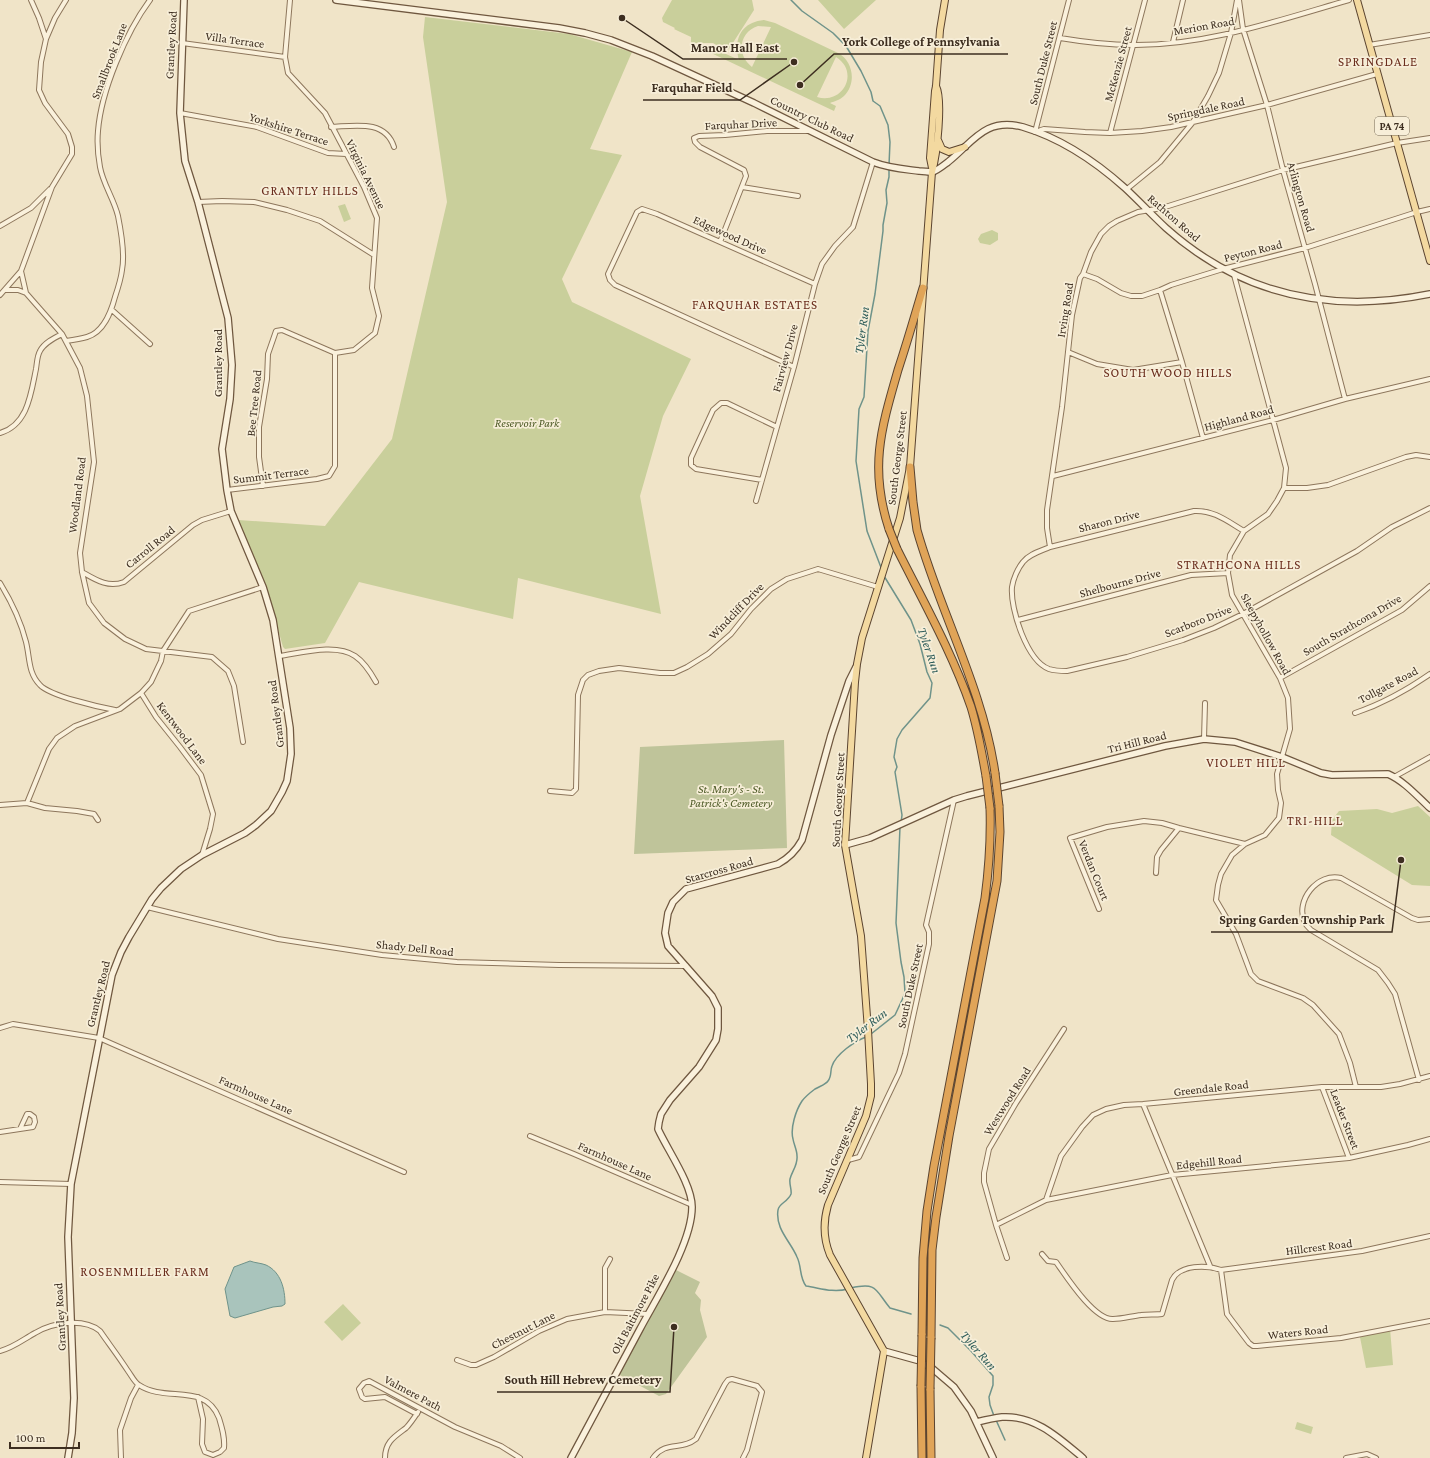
<svg xmlns="http://www.w3.org/2000/svg" width="1430" height="1458" font-family="'Crimson Pro',serif">
	<style>
		.green { fill: #c9cf9b; fill-rule: evenodd }
		.cemetery { fill: #bfc49a }
		.water { fill: #a9c4bc; stroke: #6f938a }
		.lines { fill: none; stroke-linecap: round; stroke-linejoin: round }
		.stream { stroke: #6f938a; stroke-width: 1.5 }
		.street-casing { stroke: #8d765c; stroke-width: 6 }
		.secondary-casing { stroke: #6f573f; stroke-width: 8 }
		.primary-casing { stroke: #5b4430; stroke-width: 8 }
		.highway-casing { stroke: #5b4430; stroke-width: 9 }
		.street { stroke: #faf1dc; stroke-width: 4 }
		.secondary { stroke: #faf1dc; stroke-width: 5.5 }
		.primary { stroke: #f3d9a0; stroke-width: 6 }
		.highway { stroke: #e0a458; stroke-width: 7 }
		.highway-bridge-casing { stroke: #5b4430; stroke-width: 9; stroke-linecap: butt }
		.highway-bridge { stroke: #e0a458; stroke-width: 7 }
		.labels { text-anchor: middle; stroke-width: 3.5; stroke-linejoin: round; paint-order: stroke }
		.shield { fill: #f7eed8; stroke: #756857; stroke-width: 1 }
		.shield-label { font-size: 11px; font-weight: bold; fill: #3d2e20 }
		.street-label { font-size: 12px; fill: #3d2e20; stroke: #f7eed8 }
		.park-label { font-size: 12px; font-style: italic; fill: #4d5a26; stroke: #f7eed8 }
		.neighbourhood-label { font-size: 13px; letter-spacing: 1px; fill: #6b2e1e; stroke: #f7eed8 }
		.water-label { font-size: 13px; font-style: italic; fill: #2f5d5a; stroke: #f7eed8 }
		.leader { fill: none; stroke: #3d2e20; stroke-width: 1.5 }
		.callout-dot { fill: #3d2e20; stroke: #f7eed8; stroke-width: 1.5 }
		.callout-label { font-size: 13px; text-anchor: middle; font-weight: bold; fill: #3d2e20; stroke: #f7eed8; stroke-width: 3.5; stroke-linejoin: round; paint-order: stroke }
	</style>
	<rect width="100%" height="100%" fill="#f0e4c8"/>
	<path class="green" d="M672,0H752L754,10L729,49L725,50L713,43H691V37L676,30L674,29L675,28L663,22L662,18Z
		M818,0H876L844,29Z
		M425,17L569,34L632,52L590,149L622,155L562,279L572,302L691,359L663,416L640,496L661,614L518,578L513,619L359,582L325,643L285,649L283,647L265,583L238,520L325,526L392,439L447,202L423,37Z
		M764,20L775,23L838,53C853,61 857,83 844,96C840,100 835,101 830,103L836,106L834,111L709,52L711,47L739,60C733,40 741,22 764,20ZM758,26L771,27L752,67C736,55 739,32 758,26ZM836,57C860,72 843,105 817,97Z
		M345,204L351,219L344,222L338,206Z
		M992,230L998,233V240L990,245L980,243L978,239L981,234Z
		M1418,806L1430,817V886L1412,885L1331,835L1332,820L1339,811L1377,809L1392,813Z
		M343,1304L361,1323L342,1341L324,1322Z
		M1390,1328L1393,1365L1366,1368L1359,1332Z
		M1297,1422L1313,1427L1311,1434L1295,1429Z"/>
	<path class="cemetery" d="M784,740L787,848L634,854L640,747Z
		M674,1269L700,1282L695,1293L701,1300L700,1310L707,1337L666,1394L659,1396L618,1374Z"/>
	<path class="water" d="M250,1261C255,1263 261,1263 266,1265C281,1272 285,1289 285,1304L282,1306L273,1307L235,1318L230,1316L225,1289L234,1267Z"/>
	<g class="lines">
		<path class="stream" d="M791,0L802,11L833,33L846,46L861,71L871,92L873,101L880,106L888,125L890,142L889,165
			M882,570L867,531L856,461L859,409L864,397L868,331L875,294L883,231V225L887,203L886,190L889,177V169
			M884,576L911,620L920,644L927,672L932,683L930,698L902,730L897,739L894,757L897,767L895,772L902,815L901,823
			M871,1034L895,1015L902,1000L905,993L904,977L901,962L896,923L900,827
			M851,1288C878,1282 875,1290 890,1308L911,1314
			M848,1289C833,1293 820,1288 806,1286C799,1277 802,1267 797,1257C791,1242 775,1229 778,1210C779,1203 788,1202 791,1194C792,1190 789,1184 790,1179C792,1171 798,1165 797,1156C797,1150 794,1145 793,1139C790,1128 796,1110 802,1101C805,1097 811,1092 815,1089C820,1086 825,1085 828,1081C832,1076 830,1071 832,1066C836,1054 855,1041 866,1037
			M940,1325L948,1328L971,1351L993,1376V1385L989,1397L990,1405L994,1416
			M996,1420L1005,1440"/>
		<g class="street-casing">
			<path id="street" d="M1239,0L1243,29L1267,105L1283,170L1315,284L1345,399
				M1060,38C1084,42 1108,45 1132,45C1206,46 1279,20 1349,0
				M46,39L55,18L66,0
				M1173,42L1183,0
				M182,43L285,57
				M1369,45L1430,35
				M180,113L257,127L328,153L346,154
				M331,127C354,126 385,119 394,147
				M1035,132L1044,129L1085,132L1110,133L1142,131L1171,127L1267,105L1377,74
				M1035,132L1069,0
				M1110,133L1145,0
				M742,187L798,196
				M1127,189L1160,162L1193,122L1208,96L1219,73L1231,33L1237,0
				M198,202L222,201L254,202L287,210L320,221L374,255
				M0,226L31,208L50,189
				M720,242L746,176L744,170L700,147L695,142L694,138L699,136L725,135L767,131H809
				M21,271L26,293L62,334L80,368L87,396L94,462L80,553L82,572L89,603L104,623L125,639L146,649L212,657L228,671L234,686L243,742
				M1083,274L1097,279L1121,293L1131,296H1142L1160,290L1171,285L1223,269L1305,248L1417,212L1430,209
				M1234,275L1286,468L1284,488L1277,501L1268,514L1244,531L1230,555L1228,573L1232,595L1280,678L1288,698L1290,729L1277,774L1278,790L1281,803L1279,818L1265,835L1245,844L1232,855L1221,874L1218,885L1216,900L1236,934L1251,974L1258,981L1303,998L1313,1005L1339,1034L1350,1063L1356,1087
				M5,290H18L26,293
				M1160,290L1182,362L1203,438
				M0,295L21,271L52,187L72,154V147L68,134L45,103L39,90L41,62L46,39L39,18L31,0
				M112,310L150,344
				M66,341C73,340 80,339 87,337C104,332 111,312 115,297C118,288 121,279 122,270C125,255 121,231 118,216C114,199 103,184 100,167C98,156 97,142 98,131C101,91 126,32 150,0
				M1068,352L1097,364L1133,370L1182,362
				M794,367L615,285L610,280L608,274L637,212L642,209L657,214L815,284
				M0,433C28,425 31,393 36,369C37,363 37,356 40,351C44,343 54,338 62,334
				M1053,476L1273,420L1345,399L1430,379
				M762,480L696,469L691,465V458L713,410L721,403H727L777,427
				M263,486L259,457V427L267,379L268,354L276,331L282,330L335,353
				M1284,488H1307L1328,485L1406,457L1416,455L1430,457
				M227,490L317,479L329,476L335,466V353L354,350L375,333L379,316L372,288L377,218L364,187L325,113L288,73L285,57L290,0
				M756,501L794,367L815,284L822,264L835,246L853,227L873,162
				M1244,531C1227,521 1214,510 1194,511L1050,547C1041,551 1029,554 1023,562C1018,568 1013,579 1012,587C1010,609 1027,661 1049,669C1055,671 1061,671 1067,671L1127,657L1183,640L1214,628L1243,614L1357,551L1392,527L1430,508
				M1050,547L1047,528V510L1062,407L1072,315L1080,278L1083,274L1091,252L1101,234L1109,226L1117,221L1138,212L1162,208L1283,170L1397,143L1430,138
				M82,572C96,580 108,588 124,582L193,525L202,520L231,511
				M0,583C11,601 21,622 26,642C30,658 28,673 40,685C50,696 99,707 115,710
				M1018,620L1191,575L1228,573
				M279,656C301,653 336,643 355,656C364,662 371,673 376,682
				M1280,678L1402,610L1430,586
				M141,693L156,717L180,747L201,775L213,814L210,829L202,855
				M1355,713C1382,704 1407,690 1430,674
				M1204,739L1205,703
				M1394,777L1430,757
				M550,791L572,793L576,789L578,695L583,680L588,675L599,671L619,668L660,673H674L687,667L708,654L731,634L751,609L771,589L787,579L818,569L878,587
				M27,803L49,749L57,738L75,726L120,709L141,693L151,682L161,661L163,651L189,611L263,587
				M0,805L27,803L45,808L77,811L94,814L98,820
				M1156,873L1157,857L1161,850L1179,828
				M147,907L278,939L382,955L457,962L559,965L686,966
				M1099,909L1070,838L1107,827L1144,821L1162,823L1179,828L1245,844
				M0,1028L13,1024L99,1038L404,1172
				M1419,1080L1395,994L1388,983L1378,970L1311,930C1309,928 1306,925 1305,923C1294,901 1318,872 1341,878L1412,918L1418,920L1430,919
				M1322,1087L1349,1158
				M1143,1104L1210,1266
				M0,1132L33,1127L35,1122L34,1117L30,1114H27L20,1129
				M530,1136L574,1154L692,1205
				M848,1160L859,1157L899,1073L905,1054L929,944V932L926,925L954,800
				M0,1182L71,1184
				M1046,1200L1061,1156L1082,1127L1093,1115L1106,1109L1124,1105L1143,1104L1322,1087H1381L1400,1084L1430,1076
				M996,1225L1046,1200L1172,1175L1349,1158L1408,1145L1430,1139
				M1042,1254L1048,1261L1056,1262C1066,1276 1094,1320 1113,1319C1122,1319 1132,1316 1141,1315C1148,1314 1155,1315 1162,1314L1172,1280C1180,1264 1207,1265 1221,1270L1362,1251L1430,1236
				M1007,1258L996,1225L984,1182V1173L989,1149L1016,1103L1064,1029
				M1221,1270L1227,1314L1249,1343L1253,1346H1257L1341,1338L1430,1321
				M605,1312V1268L610,1259
				M0,1351C13,1348 24,1339 35,1333C53,1322 84,1318 100,1331C109,1344 119,1357 128,1371C131,1375 135,1383 139,1385C166,1403 205,1382 219,1418C222,1428 225,1437 224,1448L220,1452L213,1455L205,1452L202,1444L203,1419L198,1397
				M457,1360L471,1365H476L494,1357L539,1331L567,1319L605,1312L648,1314
				M417,1414L385,1397L365,1399L362,1397L359,1389L364,1383L369,1381L455,1427L501,1446L520,1458
				M121,1458L120,1430L131,1398L138,1385
				M385,1458C385,1442 394,1437 406,1428C410,1424 414,1418 418,1412
				M653,1458C666,1440 681,1451 696,1439L725,1384L728,1380L732,1379L757,1386L762,1392L747,1450L743,1458
				M1346,1458L1367,1454L1376,1458"/>
		</g>
		<g class="secondary-casing">
			<path id="secondary" d="M336,0L559,28L585,33L611,40L652,56L754,103L873,162C888,168 903,169 919,171C923,171 928,172 932,172C937,171 944,165 948,162C973,142 985,117 1023,127C1060,138 1096,162 1125,188C1139,201 1152,215 1166,228C1242,296 1331,314 1430,294
				M845,845L870,838L954,800L967,796L1165,746L1204,739L1235,742L1282,757L1321,773L1332,775L1388,774C1404,781 1417,796 1430,808
				M884,1351L920,1361L933,1369L954,1387L971,1411L993,1458
				M977,1422C985,1420 994,1418 1002,1417C1035,1415 1059,1438 1083,1458
				M68,1458L72,1433L74,1398L68,1237L71,1184L112,975L121,952L129,937L152,899L161,888L181,869L202,855L245,833L256,825L271,811L282,792L287,781L291,754L290,728L273,620L263,587L231,511L227,490L222,449L230,399L232,365L228,318L198,202L185,161L180,113L184,0
				M571,1458C594,1415 617,1372 640,1329C657,1297 692,1243 692,1207C692,1184 668,1151 658,1129L659,1122L661,1114L670,1100L699,1067L716,1040L718,1029V1008L712,996L668,946L665,933L668,913L673,902L686,889L778,864C789,858 796,851 802,840L831,735L849,681L856,667"/>
		</g>
		<g class="primary-casing">
			<path id="primary" d="M1357,0L1430,261
				M938,140L942,149L949,152L965,147
				M932,168L930,158L935,91L936,86L940,30L945,0
				M866,1458L884,1351L830,1255C823,1238 823,1222 828,1205L866,1116L871,1096V1084L868,1030L861,936L845,845L855,682L857,664L862,638L900,518L910,467L932,172C937,155 943,100 936,86"/>
		</g>
		<g class="highway-casing">
			<path id="highway" d="M910,467L913,502L917,530C940,612 983,689 995,773
				M889,529C869,468 881,429 898,370C907,343 915,315 923,288
				M897,549C923,601 952,652 971,707C978,730 982,753 986,776
				M922,1335L923,1258L927,1211L934,1166L985,898C989,868 991,839 990,808
				M931,1338L932,1250L936,1217L949,1136L997,881L1000,832L999,806
				M921,1386L922,1458
				M930,1389L931,1458"/>
		</g>
		<use href="#street" class="street"/>
		<use href="#secondary" class="secondary"/>
		<use href="#primary" class="primary"/>
		<use href="#highway" class="highway"/>
		<g class="highway-bridge-casing">
			<path id="highway-bridge" d="M889,529L897,549
				M995,773L999,806
				M986,776L990,808
				M921,1386L922,1335
				M930,1389L931,1338"/>
		</g>
		<use href="#highway-bridge" class="highway-bridge"/>
	</g>
	<g class="labels">
		<rect class="shield" x="1375" y="117" width="34" height="18" rx="3"/>
		<g class="shield-label">
			<text x="1392" y="130">PA 74</text>
		</g>
		<g class="street-label">
			<text transform="translate(1204 26) rotate(-10)" y="4">Merion Road</text>
			<text transform="translate(235 40) rotate(8)" y="4">Villa Terrace</text>
			<text transform="translate(171 45) rotate(-87)" y="4">Grantley Road</text>
			<text transform="translate(109 61) rotate(-69)" y="4">Smallbrook Lane</text>
			<text transform="translate(1043 63) rotate(-76)" y="4">South Duke Street</text>
			<text transform="translate(1118 64) rotate(-75)" y="4">McKenzie Street</text>
			<text transform="translate(1206 109) rotate(-12)" y="4">Springdale Road</text>
			<text transform="translate(812 119) rotate(26)" y="4">Country Club Road</text>
			<text transform="translate(741 124) rotate(-3)" y="4">Farquhar Drive</text>
			<text transform="translate(289 129) rotate(18)" y="4">Yorkshire Terrace</text>
			<text transform="translate(366 174) rotate(64)" y="4">Virginia Avenue</text>
			<text transform="translate(1301 197) rotate(74)" y="4">Arlington Road</text>
			<text transform="translate(1174 218) rotate(41)" y="4">Rathton Road</text>
			<text transform="translate(730 235) rotate(24)" y="4">Edgewood Drive</text>
			<text transform="translate(1253 251) rotate(-14)" y="4">Peyton Road</text>
			<text transform="translate(1065 310) rotate(-81)" y="4">Irving Road</text>
			<text transform="translate(785 358) rotate(-75)" y="4">Fairview Drive</text>
			<text transform="translate(218 363) rotate(-90)" y="4">Grantley Road</text>
			<text transform="translate(254 403) rotate(-84)" y="4">Bee Tree Road</text>
			<text transform="translate(1239 418) rotate(-15)" y="4">Highland Road</text>
			<text transform="translate(897 458) rotate(-83)" y="4">South George Street</text>
			<text transform="translate(271 475) rotate(-7)" y="4">Summit Terrace</text>
			<text transform="translate(77 495) rotate(-83)" y="4">Woodland Road</text>
			<text transform="translate(1109 521) rotate(-14)" y="4">Sharon Drive</text>
			<text transform="translate(150 547) rotate(-39)" y="4">Carroll Road</text>
			<text transform="translate(1120 583) rotate(-15)" y="4">Shelbourne Drive</text>
			<text transform="translate(736 611) rotate(-46)" y="4">Windcliff Drive</text>
			<text transform="translate(1198 621) rotate(-21)" y="4">Scarboro Drive</text>
			<text transform="translate(1352 625) rotate(-30)" y="4">South Strathcona Drive</text>
			<text transform="translate(1266 634) rotate(61)" y="4">Sleepyhollow Road</text>
			<text transform="translate(1388 685) rotate(-28)" y="4">Tollgate Road</text>
			<text transform="translate(276 714) rotate(-97)" y="4">Grantley Road</text>
			<text transform="translate(182 733) rotate(53)" y="4">Kentwood Lane</text>
			<text transform="translate(1137 742) rotate(-14)" y="4">Tri Hill Road</text>
			<text transform="translate(838 800) rotate(-87)" y="4">South George Street</text>
			<text transform="translate(719 870) rotate(-16)" y="4">Starcross Road</text>
			<text transform="translate(1094 870) rotate(68)" y="4">Verdan Court</text>
			<text transform="translate(415 948) rotate(6)" y="4">Shady Dell Road</text>
			<text transform="translate(910 986) rotate(-78)" y="4">South Duke Street</text>
			<text transform="translate(98 994) rotate(-76)" y="4">Grantley Road</text>
			<text transform="translate(1211 1088) rotate(-6)" y="4">Greendale Road</text>
			<text transform="translate(256 1095) rotate(24)" y="4">Farmhouse Lane</text>
			<text transform="translate(1007 1101) rotate(-58)" y="4">Westwood Road</text>
			<text transform="translate(1345 1119) rotate(69)" y="4">Leader Street</text>
			<text transform="translate(839 1150) rotate(-67)" y="4">South George Street</text>
			<text transform="translate(615 1161) rotate(24)" y="4">Farmhouse Lane</text>
			<text transform="translate(1209 1162) rotate(-6)" y="4">Edgehill Road</text>
			<text transform="translate(1319 1247) rotate(-7)" y="4">Hillcrest Road</text>
			<text transform="translate(635 1314) rotate(-62)" y="4">Old Baltimore Pike</text>
			<text transform="translate(60 1317) rotate(-93)" y="4">Grantley Road</text>
			<text transform="translate(523 1330) rotate(-27)" y="4">Chestnut Lane</text>
			<text transform="translate(1298 1332) rotate(-6)" y="4">Waters Road</text>
			<text transform="translate(413 1393) rotate(28)" y="4">Valmere Path</text>
		</g>
		<g class="park-label">
			<text x="527" y="427">Reservoir Park</text>
			<text x="731" y="793">St. Mary's - St.<tspan x="731" dy="14">Patrick's Cemetery</tspan></text>
		</g>
		<g class="neighbourhood-label">
			<text x="1378" y="66">SPRINGDALE</text>
			<text x="310" y="195">GRANTLY HILLS</text>
			<text x="755" y="309">FARQUHAR ESTATES</text>
			<text x="1168" y="377">SOUTH WOOD HILLS</text>
			<text x="1239" y="569">STRATHCONA HILLS</text>
			<text x="1246" y="767">VIOLET HILL</text>
			<text x="1315" y="825">TRI-HILL</text>
			<text x="145" y="1276">ROSENMILLER FARM</text>
		</g>
		<g class="water-label">
			<text transform="translate(861 330) rotate(-82)" y="5">Tyler Run</text>
			<text transform="translate(930 650) rotate(71)" y="5">Tyler Run</text>
			<text transform="translate(866 1025) rotate(-37)" y="5">Tyler Run</text>
			<text transform="translate(979 1350) rotate(49)" y="5">Tyler Run</text>
		</g>
	</g>
	<path class="leader" d="M800 85L834 54H1008M622 18L683 59H787M794 62L740 100H643M1401 860L1392 932H1211M674 1327L670 1392H497"/>
	<g class="callout-dot">
		<circle cx="800" cy="85" r="4"/>
		<circle cx="622" cy="18" r="4"/>
		<circle cx="794" cy="62" r="4"/>
		<circle cx="1401" cy="860" r="4"/>
		<circle cx="674" cy="1327" r="4"/>
	</g>
	<g class="callout-label">
		<text x="921" y="46">York College of Pennsylvania</text>
		<text x="735" y="52">Manor Hall East</text>
		<text x="692" y="92">Farquhar Field</text>
		<text x="1302" y="924">Spring Garden Township Park</text>
		<text x="583" y="1384">South Hill Hebrew Cemetery</text>
	</g>
	<path d="M10 1442v6h69v-6" fill="none" stroke="#3d2e20" stroke-width="2"/>
	<text x="16" y="1442" font-size="12" fill="#3d2e20" stroke="#f7eed8" stroke-width="3" paint-order="stroke">100 m</text>
</svg>
